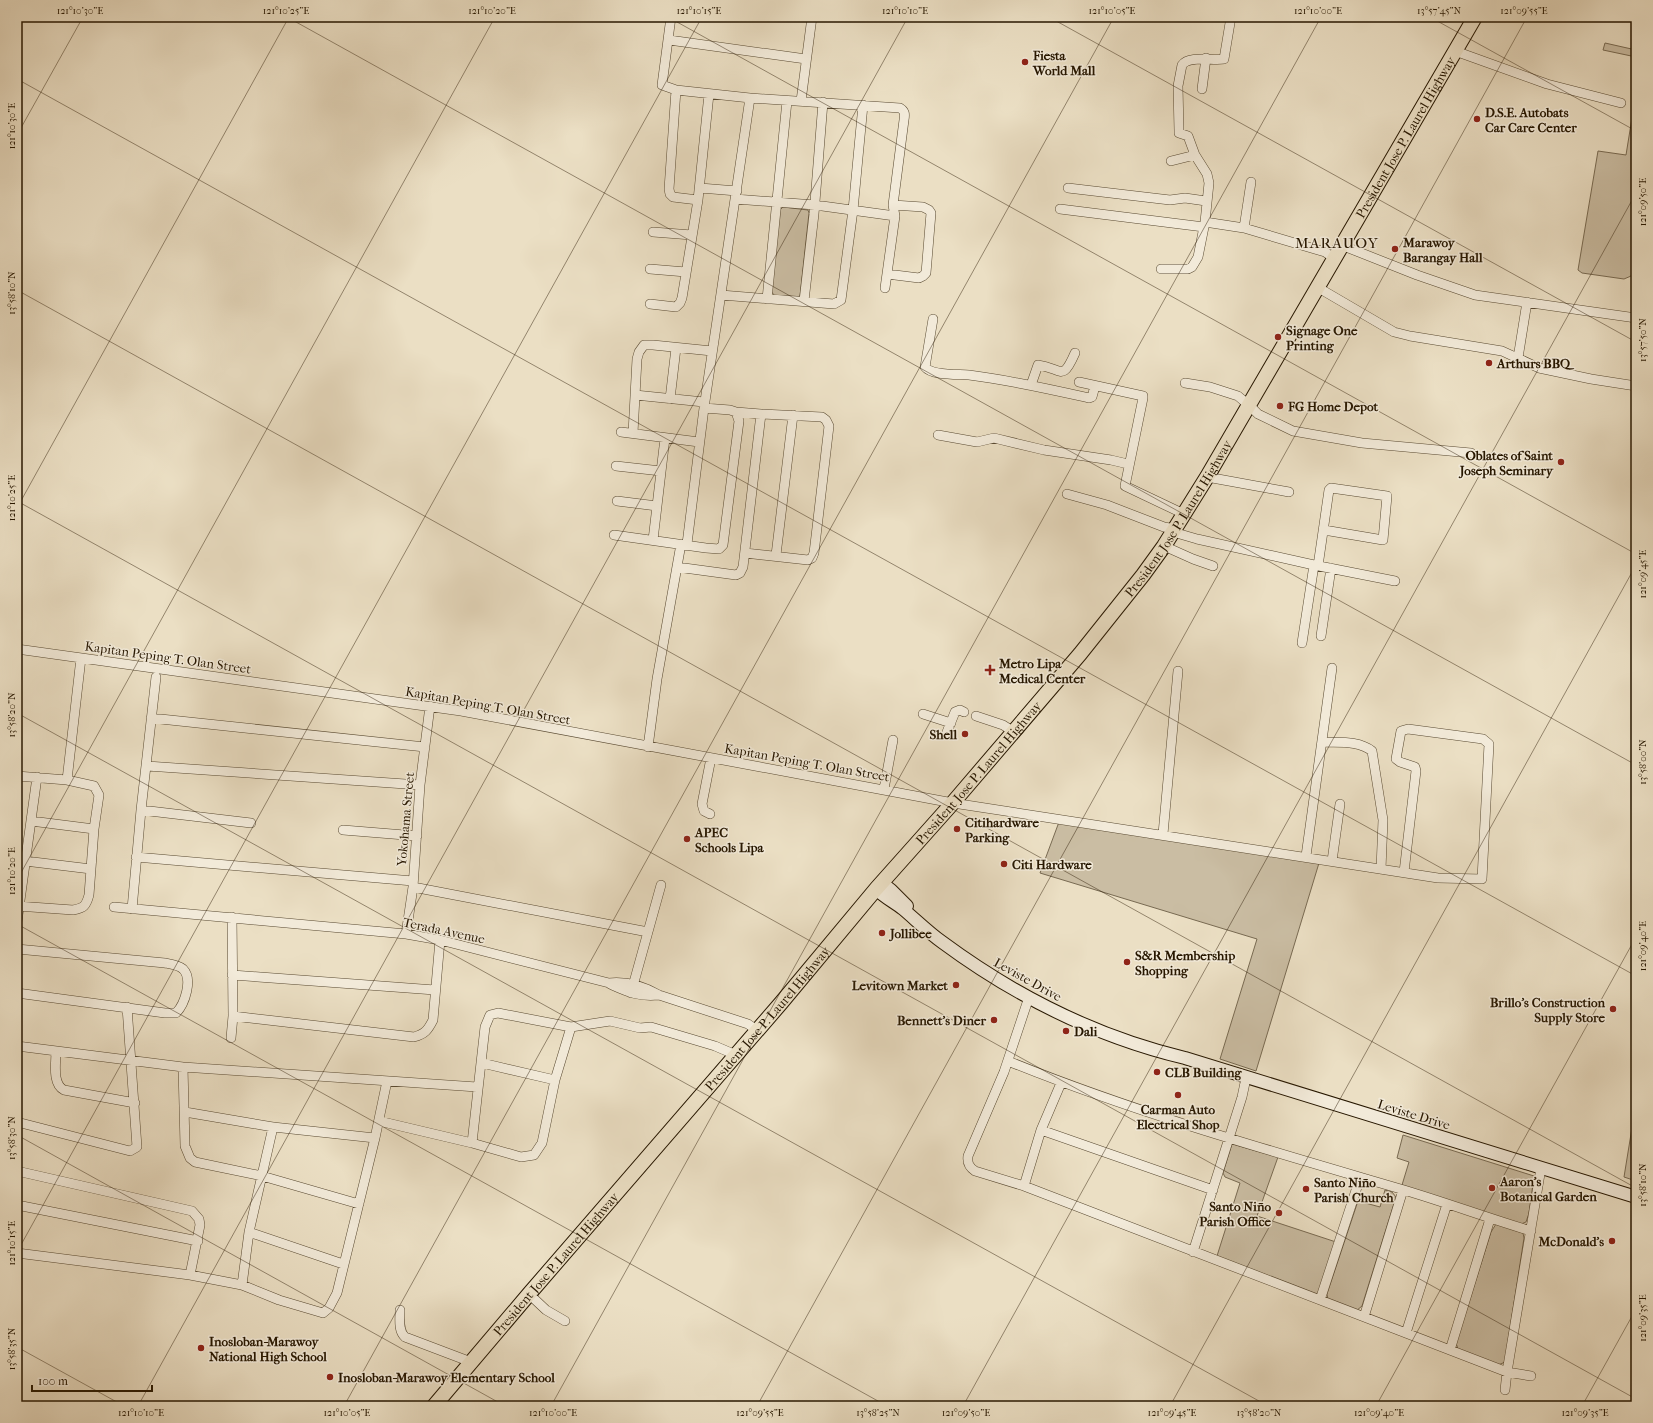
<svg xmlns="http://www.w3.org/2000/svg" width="1653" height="1423" font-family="'IM FELL French Canon',serif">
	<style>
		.green { fill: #cabda3; stroke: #786a52 }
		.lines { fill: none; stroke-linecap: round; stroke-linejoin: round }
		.minor-casing { stroke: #584931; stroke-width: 10 }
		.secondary-casing { stroke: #271700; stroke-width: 14 }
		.primary-casing { stroke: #271700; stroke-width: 16 }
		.minor { stroke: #f2ead9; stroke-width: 9 }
		.secondary { stroke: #f2ead9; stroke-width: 12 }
		.primary { stroke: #ebdfc4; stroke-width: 14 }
		.ticks { fill: none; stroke: #271700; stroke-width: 1; stroke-opacity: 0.45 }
		.poi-dot { fill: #8f2418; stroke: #f2ead9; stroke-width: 1.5 }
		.labels { text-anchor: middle; stroke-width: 3; stroke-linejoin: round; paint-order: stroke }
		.poi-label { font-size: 13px; font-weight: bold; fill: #271700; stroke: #f2ead9; text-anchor: start }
		.street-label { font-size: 13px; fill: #271700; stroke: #f2ead9 }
		.quarter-label { font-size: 15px; letter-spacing: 1px; fill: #271700; stroke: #f2ead9 }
		.neatline { fill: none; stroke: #271700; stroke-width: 1.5 }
		.ticks-label { font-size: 10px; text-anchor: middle; fill: #271700 }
	</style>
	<rect width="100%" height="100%" fill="#ebdfc4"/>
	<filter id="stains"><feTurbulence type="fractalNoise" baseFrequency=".005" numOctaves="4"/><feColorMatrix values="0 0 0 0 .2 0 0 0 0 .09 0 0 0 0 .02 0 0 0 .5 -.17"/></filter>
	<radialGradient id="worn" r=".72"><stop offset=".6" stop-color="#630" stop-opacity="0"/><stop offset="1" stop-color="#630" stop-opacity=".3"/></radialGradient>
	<path class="green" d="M1605,43L1636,50V57L1603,50Z
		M1636,93V263L1631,276L1624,279L1582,273L1578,270L1598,151L1626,155Z
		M783,207L808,210L809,213L800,296L797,297L774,295L771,291L780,210Z
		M1059,822L1319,863L1256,1071L1220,1059L1257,939L1040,873Z
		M1636,1103V1181L1624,1177Z
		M1403,1135L1534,1176L1529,1213L1526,1222L1521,1224L1402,1185L1409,1162L1397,1158Z
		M1232,1144L1278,1157L1257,1216L1336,1242L1319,1292L1316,1294L1217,1256L1240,1183L1225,1177L1223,1173Z
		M1385,1190L1392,1192L1396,1197L1362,1306L1356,1311L1328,1300L1327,1294L1358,1201L1380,1207Z
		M1496,1224L1523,1233L1524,1238L1505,1361L1503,1363L1498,1365L1458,1349L1456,1343L1491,1232Z"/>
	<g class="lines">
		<g class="minor-casing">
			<path id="minor" d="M671,17L662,85L676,90L750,98L900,108C905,111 905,114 904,120L893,205L895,216L885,288
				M669,40L806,59
				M1455,51L1547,84L1621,103
				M1202,89L1206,58
				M676,90L669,189L670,194L673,197L698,200
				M801,101L812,17
				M1171,161L1195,155
				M700,188L737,191
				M1068,188L1170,200L1185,198L1206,201
				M735,199L815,205L895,216
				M1060,209L1204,227
				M1205,222L1244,228L1325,252L1334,258
				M1244,228L1251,182
				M653,232L692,235
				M1341,245L1417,275L1475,295L1636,318
				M650,269L686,272
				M1161,269H1188L1192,267L1198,257L1205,222L1209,183L1207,174L1195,155L1188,136L1179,133V131L1178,86L1182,65C1189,55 1213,61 1224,59L1231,17
				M887,274L919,278L923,276L926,273L931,213L929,210L923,207L893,205
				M1317,287L1394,332L1410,336L1502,351L1539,368L1591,379L1636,386
				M721,295L834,304L841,300L853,210L863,105
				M767,299L787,101
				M804,301L814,214L823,102
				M650,304L676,307L680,303L682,298L698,200L709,94
				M933,319L925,367C932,376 958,374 969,375C1010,380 1049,389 1089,398L1092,397L1095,386
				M1518,358L1527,302
				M1079,382L1143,396V398L1125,486L1184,514
				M1185,383L1210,387L1238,396L1252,408L1258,414L1293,431L1362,443L1471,453
				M1031,385L1038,365C1062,368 1062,383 1075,353
				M635,395L704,402
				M670,399L676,348
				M621,432L699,442
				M633,433L637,359L639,352L644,345H653L712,351
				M938,435L977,442L994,438L1044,450L1111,460L1128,464
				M616,466L661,471
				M1207,477L1289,492
				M1067,494L1107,505L1164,527L1175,529
				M617,501L657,506
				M1173,532L1197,539L1314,565L1395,581
				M614,535L706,548L719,549L723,545L739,421L736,412L730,410L704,408
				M653,540L665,438
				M687,544L704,408L750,98
				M1164,546L1193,559L1213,566
				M745,553L808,560L812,558L814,553L829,426L826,420L822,417L761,414
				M776,555L793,415
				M1318,566L1329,490L1331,488L1387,496L1383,540L1324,530
				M677,567L736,575L740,573L743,567L761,414L736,412
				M1321,636L1331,568
				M1302,643L1314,565
				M17,649L461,711L953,803L1438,878L1482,879L1489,744L1483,739L1408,729L1401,731L1396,759L1400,762L1415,767L1416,771L1404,872
				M923,714L951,723
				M976,716L1003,725L1014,732
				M151,718L425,747
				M947,732L955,712L960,710L964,712
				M1322,742C1339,743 1358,740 1372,751L1383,820L1381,869
				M648,747L657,679L681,544
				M147,766L420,785
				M17,776L67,780L94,786L99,795L94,829L89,895C86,906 84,908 73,910L17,906
				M67,780L81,658
				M884,789L893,740
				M141,810L251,823
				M710,814L704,811L702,804L711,758
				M31,821L94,829
				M343,830L417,836
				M1163,834L1178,671
				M1306,856L1332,668
				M136,857L413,881
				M25,861L91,869
				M1332,861L1340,804
				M413,887L648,932
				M114,907L406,934L440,940L609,983C627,981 643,986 659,995L748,1024L758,1031
				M132,909L141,810L156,677
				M17,922L37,777
				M406,934L413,887L420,785L430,706
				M17,949L165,963C170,964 178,965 183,969C193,979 185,1004 176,1013H165L17,993
				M232,975L435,990
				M610,984C628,992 638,997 659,995
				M631,993L661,885
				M1029,997L1004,1072L968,1156C967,1163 969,1167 975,1171L1024,1186L1507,1372L1541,1168
				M233,1016L414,1037C425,1034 428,1030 433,1020L440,940
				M231,1038L233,1016L232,917
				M17,1046L183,1067L477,1087
				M56,1051C56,1063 52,1084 64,1090L135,1103
				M1008,1061C1136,1113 1271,1151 1404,1190C1447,1203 1488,1218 1531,1231
				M482,1063L555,1080
				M183,1067L185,1146L190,1158L195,1162L262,1176L359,1204
				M185,1112L273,1127L375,1138
				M379,1121L472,1143L521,1157L534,1155L542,1143L555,1080L571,1027
				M17,1122L130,1151L137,1147L127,1007
				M1041,1130L1213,1190
				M472,1143L485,1027L490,1015L498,1013L571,1027L610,1021L640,1028L651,1027L715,1046L736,1055
				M17,1171L192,1211L199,1219L200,1225L190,1275
				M1024,1186L1041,1130L1061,1083
				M17,1205L198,1241
				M249,1232L343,1264
				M1193,1252L1242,1097L1246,1078
				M17,1253L190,1275L242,1285L279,1300L323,1313L329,1308L337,1293L375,1138L387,1081
				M242,1285L249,1232L273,1127
				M529,1294L546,1310L565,1321
				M1320,1300L1360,1178
				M400,1310C400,1319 398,1331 405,1337L471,1362
				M1364,1317L1403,1190
				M1406,1333L1447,1204
				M1450,1350L1490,1219
				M1505,1390L1507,1372L1531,1376"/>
		</g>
		<g class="secondary-casing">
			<path id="secondary" d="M882,883L891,890L907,906
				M876,889C884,897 894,902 903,909C916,920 928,932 942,942C1015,996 1097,1037 1185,1058L1636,1197"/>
		</g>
		<g class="primary-casing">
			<g id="primary">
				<path id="s1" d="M434,1406L529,1294L781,1003L876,889L950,806L1080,654L1143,575L1164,546L1207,477L1475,17"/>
			</g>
		</g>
		<use href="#minor" class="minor"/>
		<use href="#secondary" class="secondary"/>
		<use href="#primary" class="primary"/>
	</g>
	<path class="ticks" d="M287,17L1636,765M668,17L1636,554M1049,17L1636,342M1430,17L1636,131M17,79L1636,976M17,135L83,17M17,290L1636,1188M17,501L1636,1399M17,508L289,17M17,713L1268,1406M17,880L495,17M17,924L887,1406M17,1135L505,1406M17,1252L702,17M17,1347L124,1406M138,1406L908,17M344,1406L1114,17M551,1406L1321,17M757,1406L1527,17M963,1406L1636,193M1170,1406L1636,565M1376,1406L1636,937M1582,1406L1636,1309"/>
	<g class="poi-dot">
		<circle cx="1025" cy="62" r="4"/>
		<circle cx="1477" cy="119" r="4"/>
		<circle cx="1395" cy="249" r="4"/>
		<circle cx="1278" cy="337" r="4"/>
		<circle cx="1489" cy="363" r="4"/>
		<circle cx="1280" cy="406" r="4"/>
		<circle cx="1561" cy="462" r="4"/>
		<path d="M988 664h4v4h4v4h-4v4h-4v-4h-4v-4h4z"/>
		<circle cx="965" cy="734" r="4"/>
		<circle cx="957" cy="829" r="4"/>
		<circle cx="687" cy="839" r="4"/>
		<circle cx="1004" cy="864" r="4"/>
		<circle cx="882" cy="933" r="4"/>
		<circle cx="1127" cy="962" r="4"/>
		<circle cx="956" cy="985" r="4"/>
		<circle cx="1613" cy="1009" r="4"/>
		<circle cx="994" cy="1020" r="4"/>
		<circle cx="1066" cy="1031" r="4"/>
		<circle cx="1157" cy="1072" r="4"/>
		<circle cx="1178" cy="1095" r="4"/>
		<circle cx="1492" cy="1188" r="4"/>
		<circle cx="1306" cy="1189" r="4"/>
		<circle cx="1279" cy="1213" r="4"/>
		<circle cx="1612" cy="1241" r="4"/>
		<circle cx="201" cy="1348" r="4"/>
		<circle cx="330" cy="1377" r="4"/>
	</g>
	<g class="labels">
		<g class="poi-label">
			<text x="1033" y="60">Fiesta<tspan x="1033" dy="15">World Mall</tspan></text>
			<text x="1485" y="117">D.S.E. Autobats<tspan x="1485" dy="15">Car Care Center</tspan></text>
			<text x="1403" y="247">Marawoy<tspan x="1403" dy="15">Barangay Hall</tspan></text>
			<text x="1286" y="335">Signage One<tspan x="1286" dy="15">Printing</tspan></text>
			<text x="1497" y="368">Arthurs BBQ</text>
			<text x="1288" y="411">FG Home Depot</text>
			<text x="1553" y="460" text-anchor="end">Oblates of Saint<tspan x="1553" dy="15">Joseph Seminary</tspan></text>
			<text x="999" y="668">Metro Lipa<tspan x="999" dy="15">Medical Center</tspan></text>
			<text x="957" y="739" text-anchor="end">Shell</text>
			<text x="965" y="827">Citihardware<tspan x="965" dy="15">Parking</tspan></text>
			<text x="695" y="837">APEC<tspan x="695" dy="15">Schools Lipa</tspan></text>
			<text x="1012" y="869">Citi Hardware</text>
			<text x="890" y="938">Jollibee</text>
			<text x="1135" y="960">S&amp;R Membership<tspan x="1135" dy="15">Shopping</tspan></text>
			<text x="948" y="990" text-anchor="end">Levitown Market</text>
			<text x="1605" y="1007" text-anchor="end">Brillo's Construction<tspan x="1605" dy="15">Supply Store</tspan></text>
			<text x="986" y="1025" text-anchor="end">Bennett's Diner</text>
			<text x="1074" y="1036">Dali</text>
			<text x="1165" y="1077">CLB Building</text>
			<text x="1178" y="1114" text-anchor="middle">Carman Auto<tspan x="1178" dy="15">Electrical Shop</tspan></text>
			<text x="1500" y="1186">Aaron's<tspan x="1500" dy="15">Botanical Garden</tspan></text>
			<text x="1314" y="1187">Santo Niño<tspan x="1314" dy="15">Parish Church</tspan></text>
			<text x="1271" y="1211" text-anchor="end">Santo Niño<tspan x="1271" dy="15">Parish Office</tspan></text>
			<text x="1604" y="1246" text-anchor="end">McDonald's</text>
			<text x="209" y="1346">Inosloban-Marawoy<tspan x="209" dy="15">National High School</tspan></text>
			<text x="338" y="1382">Inosloban-Marawoy Elementary School</text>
		</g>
		<g class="street-label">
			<text dy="5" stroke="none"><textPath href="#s1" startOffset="1603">President Jose P. Laurel Highway</textPath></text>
			<text dy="5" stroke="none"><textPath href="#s1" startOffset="1159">President Jose P. Laurel Highway</textPath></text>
			<text transform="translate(168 657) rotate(8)" y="5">Kapitan Peping T. Olan Street</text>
			<text transform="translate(488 705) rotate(10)" y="5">Kapitan Peping T. Olan Street</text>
			<text transform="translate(807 762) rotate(10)" y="5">Kapitan Peping T. Olan Street</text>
			<text dy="5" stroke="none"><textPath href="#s1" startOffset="835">President Jose P. Laurel Highway</textPath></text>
			<text transform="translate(405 819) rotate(-85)" y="5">Yokohama Street</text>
			<text transform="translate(444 930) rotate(12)" y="5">Terada Avenue</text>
			<text transform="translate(1028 979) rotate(29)" y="5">Leviste Drive</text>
			<text dy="5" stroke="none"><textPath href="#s1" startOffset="511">President Jose P. Laurel Highway</textPath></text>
			<text transform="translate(1414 1114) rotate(17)" y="5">Leviste Drive</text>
			<text dy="5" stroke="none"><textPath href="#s1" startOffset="187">President Jose P. Laurel Highway</textPath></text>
		</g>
		<g class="quarter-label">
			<text x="1337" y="248">MARAUOY</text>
		</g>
	</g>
	<rect width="1653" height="1423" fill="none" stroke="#ebdfc4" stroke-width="44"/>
	<path d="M32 1385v6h120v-6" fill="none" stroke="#271700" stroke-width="2"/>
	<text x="38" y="1385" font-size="12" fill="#271700" stroke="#f2ead9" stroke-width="3" paint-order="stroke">100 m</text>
	<rect x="22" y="22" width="1609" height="1379" class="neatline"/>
	<g class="ticks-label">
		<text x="80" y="14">121°10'30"E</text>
		<text x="286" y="14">121°10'25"E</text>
		<text x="492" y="14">121°10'20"E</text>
		<text x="699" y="14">121°10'15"E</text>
		<text x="905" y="14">121°10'10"E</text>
		<text x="1112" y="14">121°10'05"E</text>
		<text x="1318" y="14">121°10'00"E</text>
		<text x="1439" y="14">13°57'45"N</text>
		<text x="1524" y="14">121°09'55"E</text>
		<text transform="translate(11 126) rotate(-90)" y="4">121°10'30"E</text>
		<text transform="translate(1642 202) rotate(-90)" y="4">121°09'50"E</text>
		<text transform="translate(11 293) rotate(-90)" y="4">13°58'10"N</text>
		<text transform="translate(1642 340) rotate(-90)" y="4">13°57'50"N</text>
		<text transform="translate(11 498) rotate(-90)" y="4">121°10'25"E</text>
		<text transform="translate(1642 574) rotate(-90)" y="4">121°09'45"E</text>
		<text transform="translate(11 715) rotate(-90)" y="4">13°58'20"N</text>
		<text transform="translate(1642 762) rotate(-90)" y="4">13°58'00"N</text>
		<text transform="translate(11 871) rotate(-90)" y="4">121°10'20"E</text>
		<text transform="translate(1642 946) rotate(-90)" y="4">121°09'40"E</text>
		<text transform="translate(11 1138) rotate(-90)" y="4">13°58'30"N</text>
		<text transform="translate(1642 1185) rotate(-90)" y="4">13°58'10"N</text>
		<text transform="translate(11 1243) rotate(-90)" y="4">121°10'15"E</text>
		<text transform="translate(1642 1318) rotate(-90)" y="4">121°09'35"E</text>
		<text transform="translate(11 1349) rotate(-90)" y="4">13°58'35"N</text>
		<text x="141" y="1416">121°10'10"E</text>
		<text x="347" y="1416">121°10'05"E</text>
		<text x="553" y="1416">121°10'00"E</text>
		<text x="760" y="1416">121°09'55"E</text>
		<text x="878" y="1416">13°58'25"N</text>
		<text x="966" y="1416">121°09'50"E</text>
		<text x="1172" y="1416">121°09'45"E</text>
		<text x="1259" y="1416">13°58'20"N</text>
		<text x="1379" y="1416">121°09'40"E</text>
		<text x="1585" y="1416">121°09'35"E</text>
	</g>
	<rect width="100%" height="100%" filter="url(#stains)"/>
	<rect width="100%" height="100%" fill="url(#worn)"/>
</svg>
